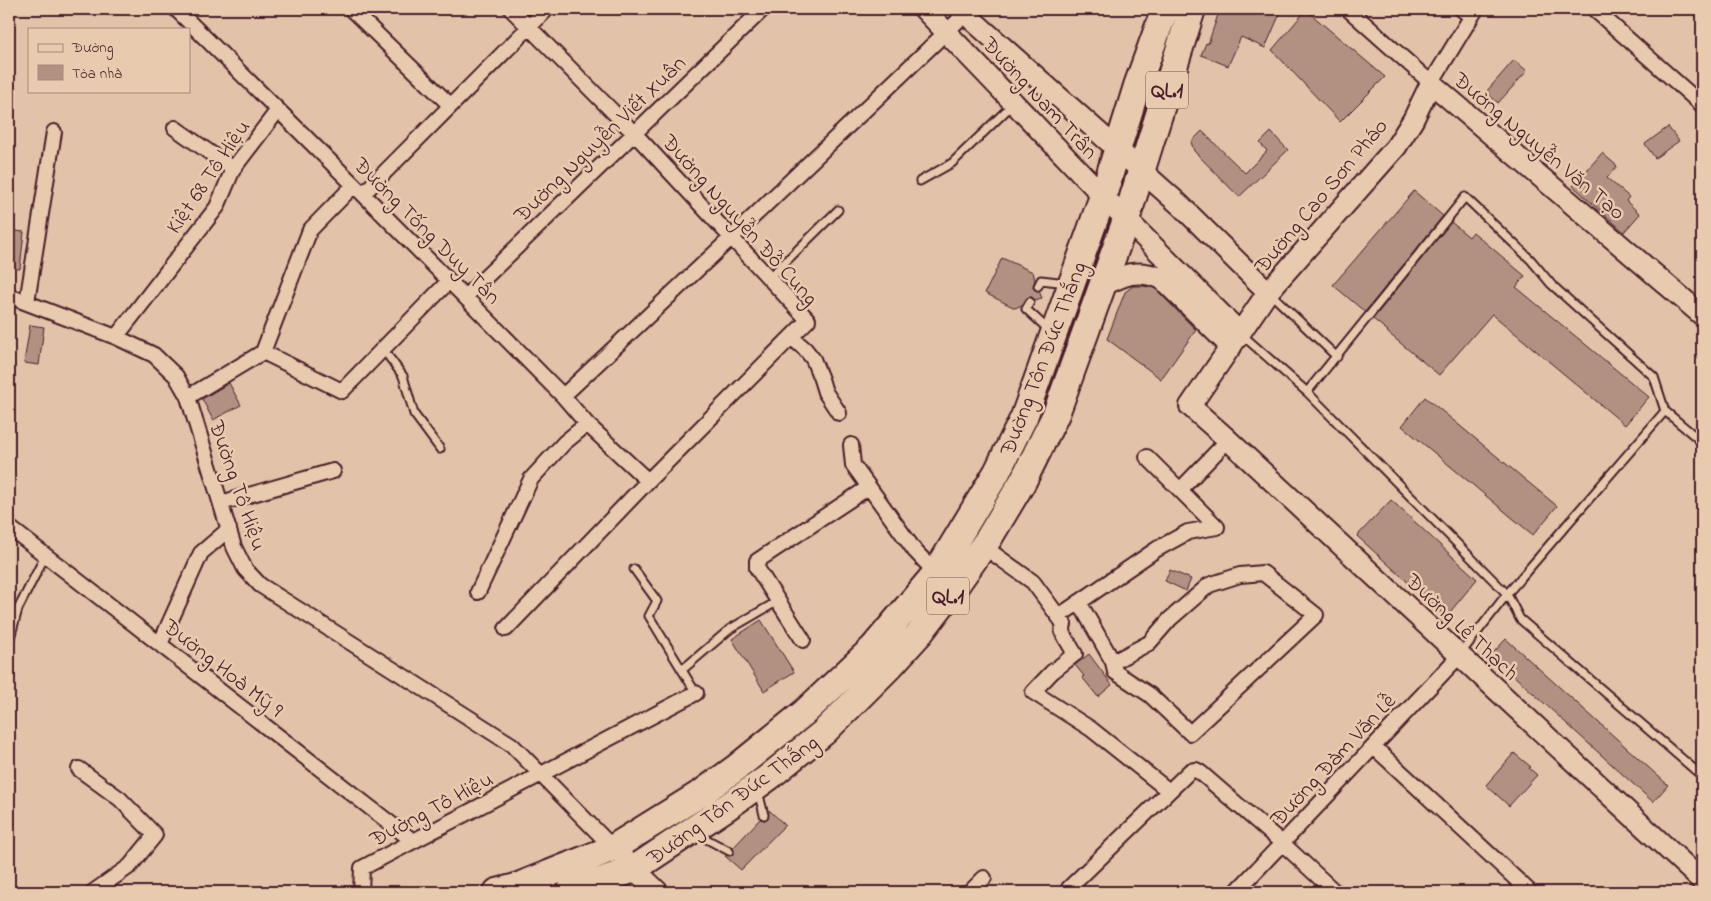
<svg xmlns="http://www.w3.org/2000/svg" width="1711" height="901" font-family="'Indie Flower',sans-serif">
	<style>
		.building { fill: #b29082; stroke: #4a1f2b }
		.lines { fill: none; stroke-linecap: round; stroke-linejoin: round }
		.lane-casing { stroke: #4a1f2b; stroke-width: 11 }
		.street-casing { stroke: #4a1f2b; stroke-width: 18 }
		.secondary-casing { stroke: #4a1f2b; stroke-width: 24 }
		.highway-casing { stroke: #4a1f2b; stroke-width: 30 }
		.lane { stroke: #e8caae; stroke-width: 7 }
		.street { stroke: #e8caae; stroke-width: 14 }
		.secondary { stroke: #e8caae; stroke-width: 20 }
		.highway { stroke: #e8caae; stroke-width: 26 }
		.labels { text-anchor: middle; stroke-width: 5; stroke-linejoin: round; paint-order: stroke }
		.shield { fill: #e8caae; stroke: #795252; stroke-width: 1 }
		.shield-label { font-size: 21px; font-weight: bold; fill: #4a1f2b }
		.street-label { font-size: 22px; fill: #4a1f2b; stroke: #e8caae }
	</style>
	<rect width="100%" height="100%" fill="#e2c3a9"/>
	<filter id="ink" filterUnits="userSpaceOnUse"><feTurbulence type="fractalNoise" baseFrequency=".02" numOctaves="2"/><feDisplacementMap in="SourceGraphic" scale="10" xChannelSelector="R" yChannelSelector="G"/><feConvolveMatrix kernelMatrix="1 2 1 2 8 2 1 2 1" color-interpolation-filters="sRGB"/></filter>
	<g filter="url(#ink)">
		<path class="building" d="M1220,9H1282L1265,48L1241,37L1228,66L1201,55L1206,43L1208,44Z
			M1306,10L1385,77L1340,122L1272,50Z
			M1514,60L1527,71L1498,103L1486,92Z
			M1668,127L1679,141L1655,158L1645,144Z
			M1202,131L1245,173L1267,151L1260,143L1271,132L1288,150L1239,197L1194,151L1191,142Z
			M1602,153L1617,166L1607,178L1629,197L1626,201L1640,214L1624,232L1573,186Z
			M1414,191L1443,216L1365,312L1333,285Z
			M1451,222L1469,237L1473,232L1525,276L1516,287L1649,397L1625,425L1492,314L1439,375L1387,332L1388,331L1373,319Z
			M9,230L24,232L20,269L9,268Z
			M1002,258L1033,272L1035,280L1033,288L1039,291L1042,298L1035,300L1032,297H1028L1022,305L1015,308L985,293Z
			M1133,286H1143L1155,288L1196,330L1161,379L1107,339L1125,292Z
			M30,325L44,327L39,365L24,363Z
			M229,383L241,405L213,420L202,399Z
			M1425,397L1557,506L1533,535L1402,426Z
			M1391,500L1477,579L1446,617L1357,536Z
			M1170,570L1191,579L1186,591L1165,581Z
			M761,620L794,672L764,691L732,639Z
			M1506,639L1668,785L1653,802L1491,655Z
			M1089,654L1112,685L1098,697L1082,677L1084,676L1075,665Z
			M1514,753L1531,767L1529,768L1537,775L1509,806L1486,785Z
			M769,810L785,825L741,870L725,856L732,855L734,851L733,848L760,819L765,820L768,818Z"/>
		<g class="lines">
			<g class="lane-casing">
				<path id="lane" d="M1456,9L1470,20
					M920,181L952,163L1013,104
					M769,278L838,210
					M1038,286L1041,280L1067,283
					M1270,293L1337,357
					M1030,302L1026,309L1050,331
					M1240,333L1307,392L1507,594L1665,411L1654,377L1551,284L1531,260L1465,197L1307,392
					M383,349L403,376L414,414L440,449
					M1665,411L1702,442
					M634,569L657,601L649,616L696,693
					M9,642L18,609L45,556
					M1461,653L1507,594L1520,619L1702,776
					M682,670L730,629L778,601
					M758,791L764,815
					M697,834L729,851"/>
			</g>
			<g class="street-casing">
				<path id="street" d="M176,9L363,194L563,396L587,424L648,481
					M351,9L450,105
					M1348,9L1431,83L1476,9
					M1594,9L1702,105
					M175,128L233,169
					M363,194L547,9
					M9,296L116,337L154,355L176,376L188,397L234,547L245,569L260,585L512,745L613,848
					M465,297L763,9
					M27,302L54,132
					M116,337L217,207L233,169L278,110
					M791,337L805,349L813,359L821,379L825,392L839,413
					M263,352L342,391L449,281
					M563,396L732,237L965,14L968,9
					M188,397L263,352L310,230L354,185
					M1147,457L1180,490
					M869,487L915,551L936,573
					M221,503L333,471
					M9,527L413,841
					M1217,527L1180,490L1228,440
					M983,546L1033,582L1064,624L1062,632L1075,654L1052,672L1033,692L1091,729L1169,791
					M478,592L531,479L564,443L587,424
					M1079,602L1113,662L1149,643L1170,619L1209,585L1240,575L1263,573L1316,615L1190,733L1150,695L1115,672L1113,662
					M1059,616L1157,549L1188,532L1217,527
					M506,629L648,481L808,320L634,133L511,9
					M803,640L757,568V561L869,487L853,465L851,445
					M160,644L201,553L229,529
					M1374,747L1530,892
					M79,769L120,799L155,835L130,866L93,892
					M361,892L362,868L696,693
					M970,892L984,878
					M1068,892L1069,888L1190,771L1196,770L1201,773L1282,843L1335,892
					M1236,892L1460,655"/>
			</g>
			<g class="secondary-casing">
				<path id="secondary" d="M924,9L1103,196L1240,333
					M960,9L1180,205L1268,292
					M1102,286C1125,274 1136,269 1161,278L1231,347
					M1702,315L1431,83L1413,120L1396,147L1268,292L1190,406L1225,437L1702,881
					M625,860L658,892"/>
			</g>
			<g class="highway-casing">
				<path id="highway" d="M497,892L516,887L613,848L703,792L736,768L805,712L873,648L936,573L997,472L1024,417L1103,196L1137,86L1165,9
					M570,892L634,869L727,807L769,777L824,732L890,666L919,634L949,595L989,538L1023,481L1056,414L1126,220L1192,9"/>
			</g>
			<use href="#lane" class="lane"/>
			<use href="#street" class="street"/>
			<use href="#secondary" class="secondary"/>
			<use href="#highway" class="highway"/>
		</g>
	</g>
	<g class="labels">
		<g class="shield">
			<rect x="1146" y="71.5" width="42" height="37" rx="4"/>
			<rect x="927" y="577.5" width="42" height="37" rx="4"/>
		</g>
		<g class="shield-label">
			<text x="1167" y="97">QL.1</text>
			<text x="948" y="603">QL.1</text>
		</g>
		<g class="street-label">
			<text transform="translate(1041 97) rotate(47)" y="8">Đường Nam Trân</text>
			<text transform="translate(599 138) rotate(-44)" y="8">Đường Nguyễn Viết Xuân</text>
			<text transform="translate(1540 145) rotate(40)" y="8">Đường Nguyễn Văn Tạo</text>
			<text transform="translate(207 176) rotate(-56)" y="8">Kiệt 68 Tô Hiệu</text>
			<text transform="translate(1320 195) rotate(-50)" y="8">Đường Cao Sơn Pháo</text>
			<text transform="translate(741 219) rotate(48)" y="8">Đường Nguyễn Đỗ Cung</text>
			<text transform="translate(428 230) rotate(45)" y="8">Đường Tống Duy Tân</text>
			<text transform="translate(1042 358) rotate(-69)" y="8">Đường Tôn Đức Thắng</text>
			<text transform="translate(239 485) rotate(71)" y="8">Đường Tô Hiệu</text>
			<text transform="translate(1463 626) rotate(43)" y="8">Đường Lê Thạch</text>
			<text transform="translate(224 667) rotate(38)" y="8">Đường Hoà Mỹ 9</text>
			<text transform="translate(1332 759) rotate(-47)" y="8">Đường Đàm Văn Lễ</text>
			<text transform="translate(732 799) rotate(-36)" y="8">Đường Tôn Đức Thắng</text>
			<text transform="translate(431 808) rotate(-28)" y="8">Đường Tô Hiệu</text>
		</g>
	</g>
	<rect width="1711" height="901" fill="none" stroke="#e8caae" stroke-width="30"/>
	<rect x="15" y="15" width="1681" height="871" fill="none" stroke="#4a1f2b" stroke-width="2" filter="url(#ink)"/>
	<rect x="28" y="28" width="162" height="65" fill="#e8caae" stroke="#a9867a"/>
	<rect x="38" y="44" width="25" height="8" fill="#e8caae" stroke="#a9867a"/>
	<text x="72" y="52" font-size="15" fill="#4a1f2b">Đường</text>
	<rect x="38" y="65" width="25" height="15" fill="#b29082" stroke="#a9867a"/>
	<text x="72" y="78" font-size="15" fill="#4a1f2b">Tòa nhà</text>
</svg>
